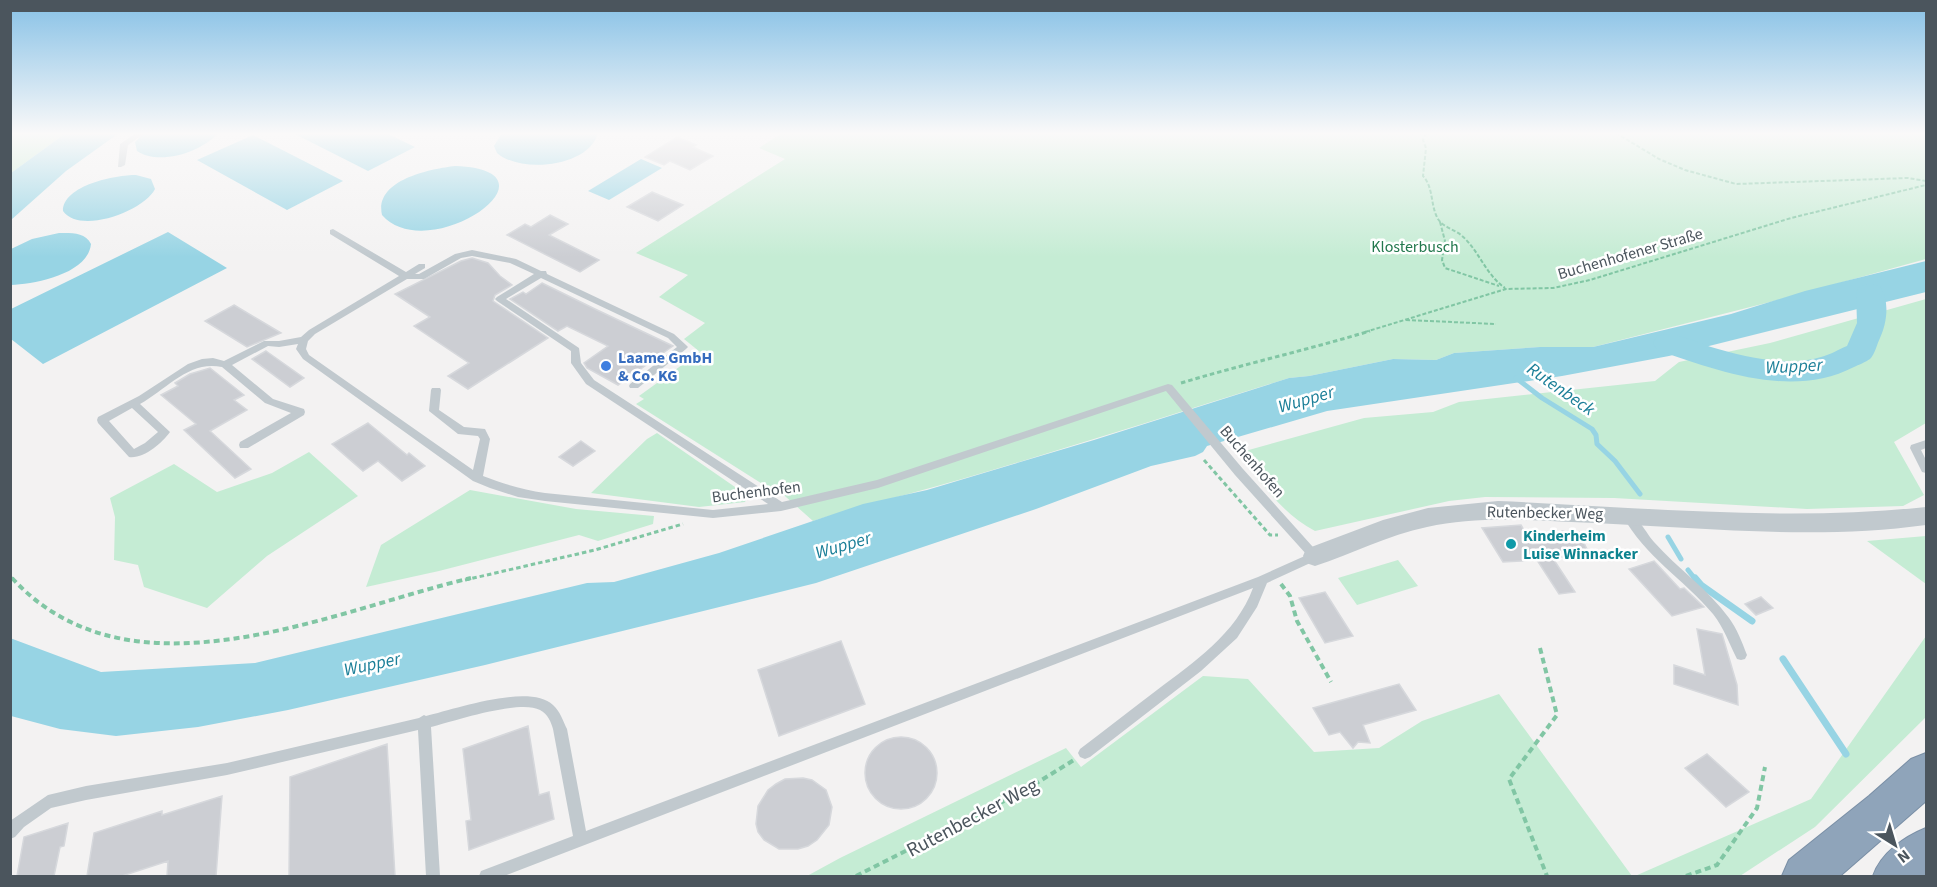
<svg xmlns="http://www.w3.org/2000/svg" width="1937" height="887" font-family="'Source Sans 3',sans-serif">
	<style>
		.green { fill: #c5ecd4 }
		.water { fill: #97d4e4 }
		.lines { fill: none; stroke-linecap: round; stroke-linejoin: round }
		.stream-far1 { stroke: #97d4e4; stroke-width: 5 }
		.stream { stroke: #97d4e4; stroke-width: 7 }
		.river { fill: #97d4e4; fill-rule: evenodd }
		.building { fill: #ccced3; stroke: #d6d8dc; stroke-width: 1.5 }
		.highway-casing { stroke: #7a8fa6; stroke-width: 2 }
		.path-far2 { stroke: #81c6a4; stroke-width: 2; stroke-dasharray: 4 2; stroke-linecap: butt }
		.path-far1 { stroke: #81c6a4; stroke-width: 3; stroke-dasharray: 4.5 3; stroke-linecap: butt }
		.path { stroke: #81c6a4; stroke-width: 4; stroke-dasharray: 6 4; stroke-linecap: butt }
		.lane { fill: #c1c9ce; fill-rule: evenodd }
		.street { fill: #c1c9ce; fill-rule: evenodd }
		.highway { fill: #8fa4ba; fill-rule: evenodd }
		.shop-dot { fill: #3f7fe0; stroke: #fff; stroke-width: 2 }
		.culture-dot { fill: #0f9aa8; stroke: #fff; stroke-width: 2 }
		.labels { text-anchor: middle; stroke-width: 5; stroke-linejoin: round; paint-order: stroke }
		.park-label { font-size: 16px; fill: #22784d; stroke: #fff }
		.street-label { font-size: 16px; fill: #4b555d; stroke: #fff }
		.shop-label { font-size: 16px; font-weight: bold; fill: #366cbe; stroke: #fff; text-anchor: start }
		.culture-label { font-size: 16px; font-weight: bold; fill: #0d838f; stroke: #fff; text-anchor: start }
		.water-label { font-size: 18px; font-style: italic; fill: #1b7f98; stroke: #fff }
		.near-street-label { font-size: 20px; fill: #4b555d; stroke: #fff }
	</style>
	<rect width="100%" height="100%" fill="#f3f2f2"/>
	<path class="green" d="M11,133H66L11,173Z
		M782,133H1926V259L1774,301L1593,347H1540L1454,353L1436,360L1393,359L1309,376L1289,378C1180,412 1071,447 962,479C912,494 862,505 813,521L777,489L764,485L636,404L644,399L639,396L700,352L684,339L705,323L659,297L688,275L636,253L785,159L759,148Z
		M1926,299V423L1894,442L1924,495L1903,506L1807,509L1614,498L1485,497L1449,501L1315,531C1281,513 1261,482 1238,453L1364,418L1433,412L1459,402L1655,381L1679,362L1770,343Z
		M657,433L748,496L745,502L699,507L591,493L647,439Z
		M309,452L358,496L267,556L207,608L144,587L138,565L114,560L115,517L110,498L174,464L217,492L272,473Z
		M470,490L576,509L654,516L653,524L598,541L579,535L439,571L366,587L381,545Z
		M1926,536V584L1867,541Z
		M1398,560L1418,586L1357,605L1338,578Z
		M1926,636V717L1815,827L1740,876H1635L1811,799Z
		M1203,676L1248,679L1314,752L1379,748L1422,721L1499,694L1632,876H807L840,858L1066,748L1081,767Z"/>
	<path class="water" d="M66,133H119L66,171L11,220V173Z
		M144,133H218C202,152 159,166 137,151L135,142Z
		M293,133H386L415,147L368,171Z
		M502,133H598C589,167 521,174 497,153L494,146Z
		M253,135L343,181L287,210L197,160Z
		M641,159L662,168L609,200L588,191Z
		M455,166C570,170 429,268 382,215C374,180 430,169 455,166Z
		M136,175L151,179L155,189C144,211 80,235 63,211C63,185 116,175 136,175Z
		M168,232L227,268L43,364L11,339V309Z
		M59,233C72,233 85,232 91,244C88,274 35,284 11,285V249L32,239Z
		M1926,261V292L1669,356L1562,376L1327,411L1207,446L1203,452L1195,456L1151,466L1036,509L816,583L485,665L288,710L198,727L116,736L60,729L11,716L10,638L101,672L255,663L587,583L614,582L719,553L863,504L927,490L1094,440L1289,378L1309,376L1393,359L1436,360L1454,353L1540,347H1593L1731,314L1805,291Z"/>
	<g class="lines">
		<path class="stream-far1" d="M1516,378L1542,398L1592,429L1596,435L1597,444L1615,461L1640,494
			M1668,537L1681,559
			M1688,570L1696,580"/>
		<path class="stream" d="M1695,578L1701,585L1752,621
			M1783,659L1846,754"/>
		<path class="river" d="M1870,283L1880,286C1890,301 1887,323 1880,338C1877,344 1875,354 1870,359C1866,362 1858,365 1854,367C1792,399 1718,371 1657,350L1653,343L1657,336C1675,331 1694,341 1711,347C1744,357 1787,367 1821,357C1830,355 1839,349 1847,346L1857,323L1856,292L1860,286Z"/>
	</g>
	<path class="building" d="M677,137L696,145L693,147L713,156L690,170L670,161L664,165L645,157Z
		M652,192L683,205L658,221L627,207Z
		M550,215L568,224L549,235L599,260L580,272L507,235L525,224L531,227Z
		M472,258L488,263L500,276L512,285L495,295L493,301L548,338L468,389L448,376L469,363L414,326L430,317L395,294L461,261Z
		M542,283L595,309L673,346L618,385L587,368L584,363L608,346L567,326L558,331L510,299L523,292L526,294Z
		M234,305L281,333L247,347L205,321Z
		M266,351L304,378L290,387L252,359Z
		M210,368L244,395L234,400L247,410L210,431L251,469L235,478L184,430L196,424L161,395L178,386L175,383L190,374Z
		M368,423L407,455L409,453L425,466L402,481L378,461L363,471L332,444Z
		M581,441L595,451L573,466L559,457Z
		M1521,525L1532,544L1567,542L1562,531L1579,532L1591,558L1552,557L1575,592L1559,594L1537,560L1503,562L1482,528Z
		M1654,561L1680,589L1684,588L1704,607L1672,616L1629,569Z
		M1325,592L1353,636L1325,643L1299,598Z
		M1761,597L1773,608L1756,615L1745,604Z
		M1697,629L1722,634L1737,685L1738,705L1674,684V665L1705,675Z
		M841,641L865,704L779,736L758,670Z
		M1399,684L1416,710L1363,725L1370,743L1358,742L1353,748L1340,732L1329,735L1313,708Z
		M528,726L539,795L549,792L554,819L469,850L466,821L471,820L463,749Z
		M865 773a36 36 0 1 1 72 0a36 36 0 1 1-72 0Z
		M387,744L395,876H289L290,777Z
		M1707,754L1749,792L1726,807L1685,768Z
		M803,778L812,780L826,790L832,807L829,825L817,840L808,846L798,849H779L764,840L758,832L756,824L758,806L768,790L776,784L785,779Z
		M222,796L216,876H167L168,861L122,876H87L94,833L162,811V815Z
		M68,823L64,846L60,847L54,876H17L24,837Z"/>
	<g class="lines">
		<g class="highway-casing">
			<path id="highway" d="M1926,753V801L1840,876H1782L1789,860L1869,796L1911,759Z
				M1926,828V876H1873C1881,853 1904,837 1926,828Z"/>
		</g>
		<path class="path-far2" d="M1426,133L1423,140L1426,148L1423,176C1434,188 1430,205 1438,219C1443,227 1453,229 1461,235C1479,250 1485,274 1505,288
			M1616,133L1659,159L1685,170L1736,184L1908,178L1926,181
			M1440,222L1445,241L1442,260L1445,268L1499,286
			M1406,320L1496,324
			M1365,332L1506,289L1553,288L1590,280L1791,218L1926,185"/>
		<path class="path-far1" d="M1181,383C1244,364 1307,350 1370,331
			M1204,460L1270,535H1278
			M10,576L13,580
			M465,580L595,550L683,524"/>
		<path class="path" d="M12,578C130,707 331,611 471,578
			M1281,584L1290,596L1297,621L1331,682
			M1540,648L1557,715L1509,779L1547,876
			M856,876L1022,792L1074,760
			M1686,876L1717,865L1757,808L1765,767"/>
		<path class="lane" d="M136,133H145L128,145L125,165L121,167H118L120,144Z
			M333,229L406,272L419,264H425V268L415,274H419L455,254L472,250L516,259L541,271H546L547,274L674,334L686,345L688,347L686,349L638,388H630L629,386L630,384L677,347L668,338L541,278L506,299L579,348L581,363L594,380L782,502L877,480L1168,384L1172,385L1243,469L1321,556L1319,559L1267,583L1257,607L1237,638L1201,671L1090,757L1085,759L1080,757L1078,753L1080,749C1106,729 1131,710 1157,690C1194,662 1236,634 1253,588L504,876H479L481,871L573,836L553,729C551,722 548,714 540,710C520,699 454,721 431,727L440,876H426L418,730L227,775L86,800L51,808L24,827L15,837L10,839V821L48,795L86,786L227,763L419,718L424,715L426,716C455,709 530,683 553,705C560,711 563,721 567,729L586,831L1258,577L1307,555L1235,475L1166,391L878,488L781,511L713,518L545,501L518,497L490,488L473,481L303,359L296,349L298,344L279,347L268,346L232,365L273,399L304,409L305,412L304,415L248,448H240L239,445L240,442L291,413L265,403L222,367C189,360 167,389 140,404L170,432C162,443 144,459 129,457L98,423L97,420L98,417L139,396L188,364L202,359L213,358L224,361L264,341H279L301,337L309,330L399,276L330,234V230ZM472,256L510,263L534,274L497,297L495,299L497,301L571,351V363L586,384L768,504L713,510L545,493C523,490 504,484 483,476L490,439L485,429L464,427L439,410L441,390L440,388H432L431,390L429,411L458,434L478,436L480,439L473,470L309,355L306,349L308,341L315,334L407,279H424L461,258ZM132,408L158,432L145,443L134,449L109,421Z
			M1926,440V448L1921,450L1926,460V473L1922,472L1910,448L1911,445Z
			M1628,511C1636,514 1647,534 1654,542C1678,569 1708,589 1729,618C1737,629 1742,642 1747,655L1745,659L1741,660L1737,659C1729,643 1724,628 1713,614C1683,578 1646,558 1622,515L1624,512Z"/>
		<path class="street" d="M1498,501C1640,507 1784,522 1926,507V525C1817,540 1705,528 1595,523C1539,521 1481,515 1427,527C1388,535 1352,554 1315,566L1306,563L1303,556L1306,549L1383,520L1428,508Z"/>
		<use href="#highway" class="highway"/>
	</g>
	<linearGradient id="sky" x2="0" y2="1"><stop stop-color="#87c1e6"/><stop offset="0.52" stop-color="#faf9f9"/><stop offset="1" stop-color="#faf9f9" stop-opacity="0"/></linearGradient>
	<rect width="1937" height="257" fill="url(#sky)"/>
	<circle class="shop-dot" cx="606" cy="366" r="6"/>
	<circle class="culture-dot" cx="1511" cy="544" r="6"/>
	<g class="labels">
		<g class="park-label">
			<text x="1415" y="252">Klosterbusch</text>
		</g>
		<g class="street-label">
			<text transform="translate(1630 253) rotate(-16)" y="6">Buchenhofener Straße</text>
			<text transform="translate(1253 461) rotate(49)" y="6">Buchenhofen</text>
			<text transform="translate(756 491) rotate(-7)" y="6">Buchenhofen</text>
			<text transform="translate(1545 512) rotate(1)" y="6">Rutenbecker Weg</text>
		</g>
		<g class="shop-label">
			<text x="618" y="363">Laame GmbH<tspan x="618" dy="18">&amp; Co. KG</tspan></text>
		</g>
		<g class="culture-label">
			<text x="1523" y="541">Kinderheim<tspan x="1523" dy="18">Luise Winnacker</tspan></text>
		</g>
		<g class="water-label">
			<text transform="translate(1794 366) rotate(-3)" y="6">Wupper</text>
			<text transform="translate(1561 389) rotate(35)" y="6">Rutenbeck</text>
			<text transform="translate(1306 399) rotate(-16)" y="6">Wupper</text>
			<text transform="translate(843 545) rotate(-16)" y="6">Wupper</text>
			<text transform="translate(372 664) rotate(-12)" y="6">Wupper</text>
		</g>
		<g class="near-street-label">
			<text transform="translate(972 817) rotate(-28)" y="7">Rutenbecker Weg</text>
		</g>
	</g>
	<rect width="1937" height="887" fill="none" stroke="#4b555d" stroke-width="24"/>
	<g transform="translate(1895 845) rotate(143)" stroke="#ffffff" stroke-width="4.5" paint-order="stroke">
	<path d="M0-4.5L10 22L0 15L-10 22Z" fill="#4b555d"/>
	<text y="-9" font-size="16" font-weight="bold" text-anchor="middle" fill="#4b555d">N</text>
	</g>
</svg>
